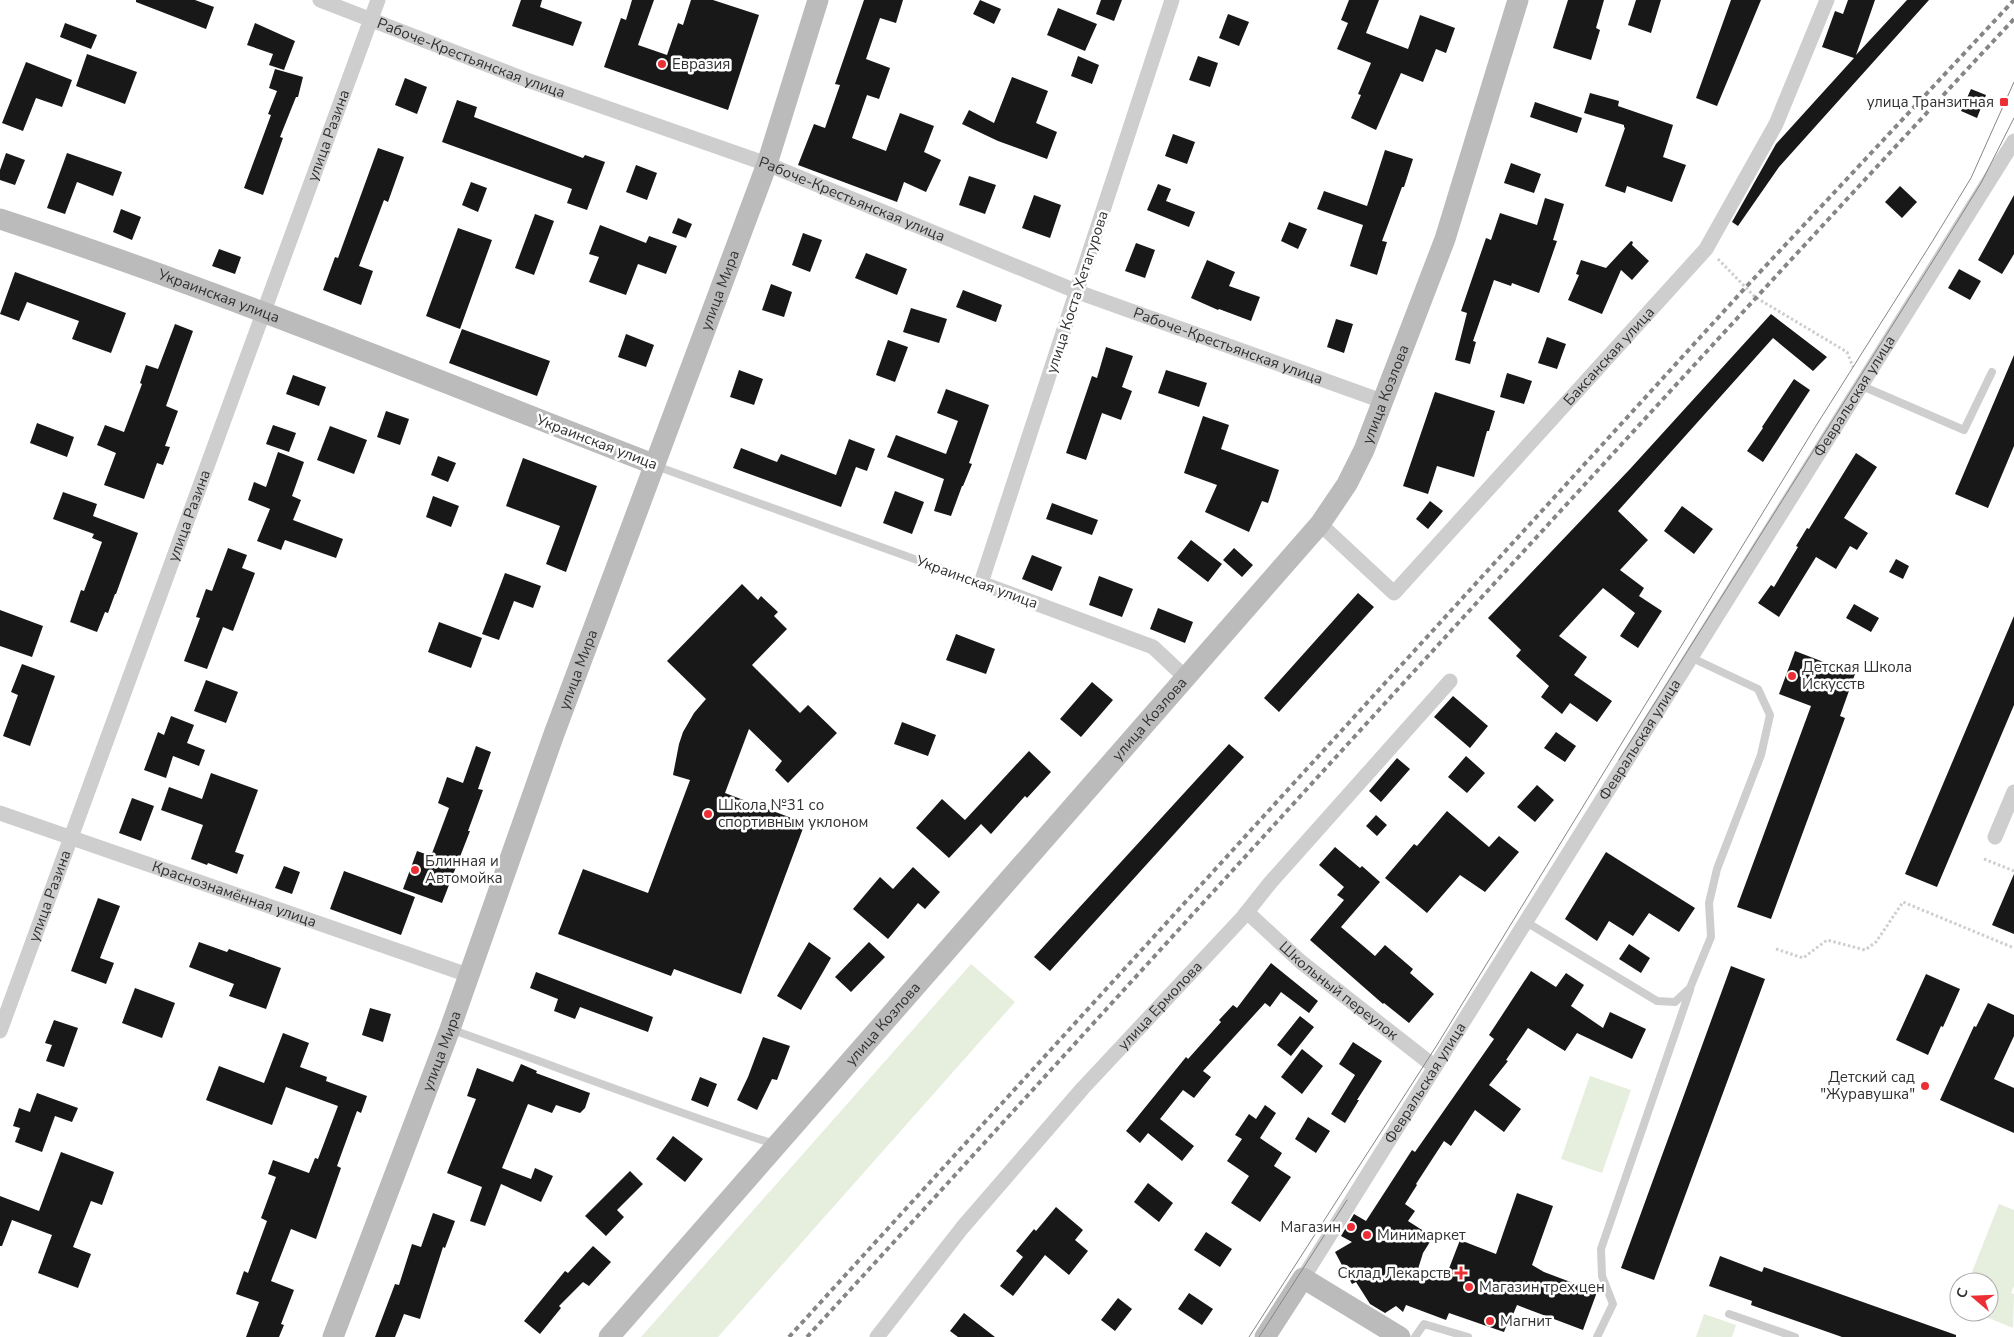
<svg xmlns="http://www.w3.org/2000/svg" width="2014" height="1337" font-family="'Nunito Sans',sans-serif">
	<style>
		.green { fill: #e6eede }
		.building { fill: #181818 }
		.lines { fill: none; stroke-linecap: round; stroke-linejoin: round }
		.path { stroke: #cecece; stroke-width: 3; stroke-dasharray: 2.5 2.5; stroke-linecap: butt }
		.lane { stroke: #cecece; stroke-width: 8 }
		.street { stroke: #cecece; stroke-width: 15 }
		.secondary { stroke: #bbb; stroke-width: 21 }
		.tram { stroke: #868686; stroke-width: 1 }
		.rail { stroke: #868686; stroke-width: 4; stroke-dasharray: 5 4; stroke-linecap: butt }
		.poi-dot { fill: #ec2e35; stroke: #fff; stroke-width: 2 }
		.labels { text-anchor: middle; stroke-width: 5; stroke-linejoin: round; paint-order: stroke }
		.street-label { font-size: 15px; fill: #313131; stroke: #fff }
		.poi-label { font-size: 15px; fill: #313131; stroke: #fff; text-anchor: start }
	</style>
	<rect width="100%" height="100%" fill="#fff"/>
	<path class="green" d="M971,964L1015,1002L718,1337H641Z
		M1590,1076L1631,1090L1602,1173L1561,1159Z
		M1999,1204L2014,1210V1286L2011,1293L2014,1294L2013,1328L1974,1312H1989V1282H1968Z
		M1704,1314L1736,1325L1732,1337H1696Z"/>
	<path class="building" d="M136,0H195L214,7L206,29L136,2Z
		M521,0H542L540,7L582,22L573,46L512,26Z
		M632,0H654L638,45L667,55L678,23L683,25L691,0H713L759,15L728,110L604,67L621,18L626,20Z
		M864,0H903L896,23L880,18L866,59L890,68L879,99L867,95L852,138L886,151L900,113L934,126L924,152L941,160L926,192L904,182L897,202L798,165L814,124L825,128L840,85L835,84Z
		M980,0L1001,9L994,24L973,14Z
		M1101,0H1122L1114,21L1096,14Z
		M1349,0H1379L1366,33L1408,49L1420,15L1455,28L1446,53L1436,49L1423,82L1401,73L1376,130L1351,118L1361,95L1358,94L1371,63L1337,49L1348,23L1341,20Z
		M1568,0H1604L1596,28L1600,30L1591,60L1553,48Z
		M1636,0H1661L1651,33L1628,25Z
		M1731,0H1761L1717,106L1696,98Z
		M1848,0H1875L1856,55L1907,0H1929L1779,167L1738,226L1732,222L1776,144L1854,58L1822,47L1835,11L1843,14Z
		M1058,8L1097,24L1085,51L1047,35Z
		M1228,14L1249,22L1239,46L1219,38Z
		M65,23L97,35L91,49L60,37Z
		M255,23L295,41L284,70L269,65L273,54L247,45Z
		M87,54L137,72L125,104L76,86Z
		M1078,56L1099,65L1092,84L1071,76Z
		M1198,56L1218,63L1210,87L1189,80Z
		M26,62L72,80L62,107L36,98L23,131L2,123Z
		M275,69L303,77L298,97H296L280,137L283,138L263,195L244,188L271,115L268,114L277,91L269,88Z
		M1012,77L1048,91L1036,123L1057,132L1047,159L998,141L962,124L969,110L994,123Z
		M405,78L427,87L417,114L395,105Z
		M1971,89L1986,95L1977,118L1961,111Z
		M1590,93L1619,101L1618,106L1673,125L1663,157L1686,165L1672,202L1627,186L1625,193L1605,186L1625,128L1624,127V125L1584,113Z
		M457,100L477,107L474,117L583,158L585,155L605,162L587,210L567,203L572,189L442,142Z
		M1535,102L1582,118L1577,133L1530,117Z
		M1173,134L1195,142L1187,164L1165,156Z
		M378,148L404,157L388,202L384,200L359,266L373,271L361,305L323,290L335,257L338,258Z
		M1385,150L1413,159L1404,187H1402L1382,241L1387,242L1377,275L1350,266L1363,225L1317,209L1324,191L1367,206Z
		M6,153L25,160L15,185L0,180V170Z
		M67,153L122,172L113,196L77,182L65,214L47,208Z
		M1511,163L1541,174L1534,193L1504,183Z
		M636,165L657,173L647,200L626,192Z
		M969,176L996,185L985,214L959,205Z
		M471,182L487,188L478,212L462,205Z
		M1158,184L1171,189L1166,201L1195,212L1189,227L1147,210Z
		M1900,186L1917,202L1902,218L1885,202Z
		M1034,195L1061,205L1050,238L1022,228Z
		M2014,195V254L2002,274L1978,260Z
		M1545,198L1564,204L1553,240L1557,241L1539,293L1512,283L1511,286L1494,280L1473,341L1476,342L1470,364L1455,360L1467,313L1461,311L1486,238L1491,240L1500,213L1537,225Z
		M121,209L141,217L132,240L113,232Z
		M535,214L554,221L534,275L515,268Z
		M678,218L692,224L686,238L672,233Z
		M1289,222L1307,229L1298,249L1281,241Z
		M600,225L646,243L649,236L677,246L666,274L638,264L626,295L589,282L599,257L589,254Z
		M458,228L492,240L460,329L426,316Z
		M803,233L822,240L810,272L792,265Z
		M1631,241L1633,242L1632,245L1649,261L1632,280L1621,270L1602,314L1568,300L1579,275L1576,274L1581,260L1606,268Z
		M1136,243L1155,250L1145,278L1125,271Z
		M219,249L241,257L235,274L212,266Z
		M866,253L907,269L897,295L855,278Z
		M1207,260L1235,272L1229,286L1260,297L1251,321L1219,309L1218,310L1191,298Z
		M1959,269L1981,281L1970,300L1948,288Z
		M15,272L126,313L111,353L72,339L79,321L27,302L19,321L0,314Z
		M771,284L792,292L784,317L762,310Z
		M963,290L1002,305L996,322L956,307Z
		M911,308L947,319L939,343L903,332Z
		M1771,314L1827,357L1813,371L1773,338L1618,511L1648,540L1620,570L1644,588L1639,596L1662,611L1638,648L1620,636L1635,613L1603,588L1559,636L1587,657L1574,675L1612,701L1597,722L1570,703L1562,714L1541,697L1549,686L1516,656L1521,650L1488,618L1630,469Z
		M1336,319L1353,324L1344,353L1327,347Z
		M175,324L193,331L166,406L178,411L165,446L170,447L163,465L157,463L144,499L104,485L116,453L97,445L105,425L124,432L142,384L140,383L146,365L158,369Z
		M462,329L550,361L537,396L449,363Z
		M626,334L654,345L646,367L618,357Z
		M1547,337L1566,344L1557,369L1538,363Z
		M888,340L908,347L895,382L876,375Z
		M1106,347L1133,356L1122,387L1132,391L1121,420L1102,413L1086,460L1066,453L1092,376L1097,378Z
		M2014,355V446L1988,508L1955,494Z
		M739,370L763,379L754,405L730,397Z
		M1166,370L1207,383L1199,407L1158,393Z
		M1507,373L1532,381L1524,404L1500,397Z
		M293,375L326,387L319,406L286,394Z
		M1794,379L1810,390L1763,462L1747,451L1763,428L1762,427Z
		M946,389L989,405L969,463L972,464L963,486H962L951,516L934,511L944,479L887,457L896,435L946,454L958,421L937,413Z
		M1435,392L1495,411L1489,431H1487L1474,477L1437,466L1428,494L1403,486Z
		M386,411L409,419L400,445L377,437Z
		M1203,416L1229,425L1221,449L1279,470L1268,503L1262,501L1249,532L1205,512L1217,485L1184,473Z
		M37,423L74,437L67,457L30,443Z
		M273,425L296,433L289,452L266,444Z
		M330,426L367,440L354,474L317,460Z
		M849,439L875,449L867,471L856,467L841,507L733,468L741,448L777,462L781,454L836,475Z
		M278,452L304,462L292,496L301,500L293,520L343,539L336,558L285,540L281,550L257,541L270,509L248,500L254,482L266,487Z
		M1856,453L1877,467L1844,518L1868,533L1857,550L1850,546L1836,569L1816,557L1779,617L1758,603L1771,585L1774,587L1798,547L1796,546L1807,528L1809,529Z
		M438,456L456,463L448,482L431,475Z
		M523,458L597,486L566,572L546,564L560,526L506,506Z
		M895,491L924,502L912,534L883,523Z
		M63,492L97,504L93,516L138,533L116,594H115L108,613L105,612L97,632L70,622L81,590L84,591L102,542L92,538L94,534L53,519Z
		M433,496L459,506L451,527L426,517Z
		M1430,501L1443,511L1428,529L1416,519Z
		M1052,503L1098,520L1092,535L1046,519Z
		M1682,506L1713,529L1694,554L1664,531Z
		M1191,540L1222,564L1208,582L1177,558Z
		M228,548L247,555L242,568L255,573L233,631L223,627L207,669L184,661L200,618L196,617L206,589L212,591Z
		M1234,548L1253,565L1242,577L1223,560Z
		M1032,555L1062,567L1052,591L1022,579Z
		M1896,559L1909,566L1903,579L1889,572Z
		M505,573L541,586L533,608L514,601L499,640L482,634Z
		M1099,576L1133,589L1122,617L1089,605Z
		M742,584L758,600L761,596L778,612L774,616L787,629L752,665L800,713L808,705L837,733L788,783L775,770L782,761L749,729L725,793L805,823L741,994L674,969L671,976L558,934L583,869L648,893L690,780L673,775L679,744L683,732L694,713L706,699L667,661Z
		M1358,593L1374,607L1279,712L1264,698Z
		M1854,604L1879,618L1871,632L1846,618Z
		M1158,608L1193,622L1185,643L1150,629Z
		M0,610L43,626L32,657L0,646Z
		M2014,616V705L1937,887L1905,874Z
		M439,622L482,638L471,668L428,652Z
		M956,634L995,649L986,674L946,660Z
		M1795,651L1855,674L1840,716L1845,718L1771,919L1737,907L1811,706L1779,694Z
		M22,664L55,676L30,746L3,736L18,695L11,692Z
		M206,680L238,692L226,723L194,711Z
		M1092,682L1113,700L1081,737L1060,719Z
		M1453,696L1488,726L1470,748L1434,717Z
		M171,716L194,725L187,743L205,750L199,766L173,756L166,778L144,770L158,732L164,735Z
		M902,722L936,735L928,756L894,744Z
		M1556,732L1576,746L1565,762L1544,748Z
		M1229,744L1244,757L1050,971L1034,957Z
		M476,746L491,752L478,789L483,790L468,831H470L442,903L403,889L417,851L431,856L449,808L438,803L447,777L463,783Z
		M1029,751L1051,772L1027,798L1025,796L991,834L981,824L949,858L916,828L942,799L965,820Z
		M1466,756L1485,773L1467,793L1448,777Z
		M1397,758L1410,769L1381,802L1369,791Z
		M211,773L258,790L235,852L244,855L237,874L208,863L207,865L191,859L203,825L161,810L169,787L202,799Z
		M1537,785L1554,800L1535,822L1517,807Z
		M132,798L154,806L141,841L119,833Z
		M1447,811L1489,847L1499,836L1519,852L1485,892L1460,875L1427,913L1385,878L1414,844L1417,846Z
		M1376,815L1387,825L1377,836L1366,826Z
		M1335,847L1360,868L1362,866L1380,882L1341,927L1375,956L1385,945L1413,969L1410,973L1434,994L1409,1023L1384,1003L1383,1004L1310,940L1344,900L1337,895L1344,887L1319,865Z
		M1606,852L1695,908L1679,932L1649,913L1633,936L1609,921L1597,941L1565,919Z
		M284,866L300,872L292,894L275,888Z
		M913,867L940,892L925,909L918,903L888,939L853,909L880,877L893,889Z
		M344,871L415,897L401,935L330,909Z
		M2014,874V934L1992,925Z
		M98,898L120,906L100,958L114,963L106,984L71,971Z
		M199,942L227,952L229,949L281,968L266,1009L229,996L234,984L189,967Z
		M809,942L831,958L801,1010L777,996Z
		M869,942L885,957L851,992L835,977Z
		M1629,944L1650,958L1641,973L1619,959Z
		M1271,963L1318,1001L1309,1013L1281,992L1270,1007L1265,1003L1203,1071L1211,1077L1194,1098L1183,1090L1160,1119L1194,1146L1182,1161L1148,1133L1140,1143L1126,1131L1186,1057L1188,1059L1221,1022L1219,1020L1233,1005L1237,1008Z
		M1731,966L1765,979L1654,1280L1621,1268Z
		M1531,971L1556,987L1566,973L1584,985L1571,1006L1603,1028L1610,1012L1646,1029L1632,1059L1577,1033L1565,1051L1528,1028L1506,1060L1508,1061L1489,1085L1521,1109L1504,1132L1475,1110L1451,1146L1444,1141L1416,1184L1417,1185L1405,1204L1415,1211L1408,1221L1433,1237L1423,1253L1418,1269L1445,1279L1460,1240L1496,1254L1517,1193L1553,1206L1532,1265L1544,1272L1597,1292L1583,1330L1517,1305L1512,1317L1510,1316L1504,1332L1449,1313L1446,1320L1406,1305L1403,1312L1396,1306L1385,1313L1370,1304L1356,1282L1352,1284L1335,1252L1352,1242L1341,1236L1354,1214L1366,1221L1412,1150L1415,1152L1494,1039L1489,1035Z
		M536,972L653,1017L648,1032L580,1007L575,1019L554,1011L558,999L530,988Z
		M1926,974L1960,989L1943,1027L1941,1026L1928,1055L1896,1040Z
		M135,988L175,1003L162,1038L122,1023Z
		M1988,1003L2014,1015V1036L1994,1079L2014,1088V1133L1940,1100L1974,1026L1976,1027Z
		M370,1008L391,1014L383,1042L362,1035Z
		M1300,1016L1314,1027L1291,1056L1277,1045Z
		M54,1020L78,1028L64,1067L46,1061L52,1045L45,1043Z
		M283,1033L309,1043L300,1067L327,1077L326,1081L367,1096L361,1113L357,1111L337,1166L341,1168L316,1239L291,1229L271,1281L294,1290L281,1324L284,1325L279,1337H246L259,1302L236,1294L244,1271L248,1273L267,1221L261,1218L276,1177L268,1174L273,1160L309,1173L315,1158L318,1159L338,1106L286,1087L272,1125L206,1100L219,1066L264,1083Z
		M763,1037L790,1046L777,1080L772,1079L757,1110L737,1100L748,1077Z
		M1353,1042L1382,1061L1357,1100H1359L1345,1123L1331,1114L1355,1075L1339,1064Z
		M1302,1049L1323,1066L1302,1094L1281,1077Z
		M521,1064L537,1071L536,1073L590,1093L585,1108L580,1113L556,1105L552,1113L528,1104L502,1168L531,1179L535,1168L553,1176L541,1202L501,1184L485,1226L470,1221L482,1187L447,1173L476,1099L467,1096L477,1068L513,1082Z
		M700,1077L717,1084L708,1107L691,1100Z
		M37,1093L78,1108L72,1122L55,1116L42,1152L15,1142L20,1128L13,1126L19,1108L30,1112Z
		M1265,1105L1276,1113L1260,1138L1282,1153L1274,1166L1291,1177L1260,1222L1231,1203L1249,1176L1227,1161L1242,1139L1235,1135L1249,1114L1256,1119Z
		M1308,1117L1330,1131L1316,1153L1295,1139Z
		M673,1136L703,1159L685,1182L656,1159Z
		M61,1152L114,1172L102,1205L91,1201L73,1247L91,1254L78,1288L38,1273L52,1235L12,1220L2,1246H0V1196L39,1211Z
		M630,1171L643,1184L617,1210L624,1217L606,1236L585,1216Z
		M1148,1183L1173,1203L1159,1222L1134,1202Z
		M1056,1207L1083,1230L1075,1240L1088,1251L1069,1275L1045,1255L1013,1296L1000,1286L1023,1257L1016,1251L1034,1229L1036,1231Z
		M433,1213L455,1221L445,1248L443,1247L420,1319L404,1314L395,1337H375L395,1284L399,1285L412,1244L421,1247Z
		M1206,1232L1232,1249L1220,1267L1194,1250Z
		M593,1246L611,1262L589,1286L583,1282L559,1306L561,1308L540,1334L524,1321L565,1271L568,1273Z
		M1720,1256L1762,1272L1764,1267L1956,1335V1337H1842L1751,1305L1752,1301L1709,1286Z
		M1189,1293L1213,1309L1202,1325L1178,1309Z
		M1118,1298L1132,1309L1115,1331L1101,1320Z
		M964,1313L995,1337H958L950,1331Z"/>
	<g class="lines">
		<path class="path" d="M1718,259L1755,297L1847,352L1853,367
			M1984,859L2014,871
			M1776,949L1803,958L1827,940L1865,950L1876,942L1903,902L2014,948"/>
		<path class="lane" d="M1862,386L1964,430L1992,372
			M656,466L981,583
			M1526,922L1657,1001L1675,1002L1690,988L1711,937L1709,903L1717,869L1761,755L1770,715L1758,689L1690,657
			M453,1030C560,1068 666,1109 774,1144
			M1729,1314L1795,1337
			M1415,1337L1424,1324L1468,1337
			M1597,1337L1613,1304L1602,1276L1601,1249L1690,990"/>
		<g class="street">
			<path id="s1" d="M320,0L524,79L767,164L1078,292L1382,401"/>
			<path d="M1172,0L981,583L1153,647L1186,678"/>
			<path id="s2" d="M1320,524L1394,593L1706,249L1776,124L1827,0"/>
			<path id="s3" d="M0,813L468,975"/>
			<path d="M1995,837L2014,792"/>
			<path id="s4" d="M1247,912L1301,962L1435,1067"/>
			<path id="s5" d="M0,1031L378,0"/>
			<path id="s6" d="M1303,1278L2014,141"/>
			<path id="s7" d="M877,1337L962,1228L1083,1088L1243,917L1270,883L1450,681"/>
		</g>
		<g class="secondary">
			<path id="s8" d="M0,219C221,291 437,380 653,464"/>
			<path id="s9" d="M333,1337L450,1029L554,734L767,164L818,0"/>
			<path id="s10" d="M609,1337L1320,524L1347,484L1364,450L1445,239L1518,0"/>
			<path d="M1265,1337L1303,1278L1400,1337"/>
		</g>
		<path class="tram" d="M1619,760L1941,248L1981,183L2014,118
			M1249,1337L1437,1045L1814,429L1932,242L1971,178L2014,82
			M1259,1337L1347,1200"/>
		<path class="rail" d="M789,1337L1746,287L2014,0
			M807,1337C1209,898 1608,455 2014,19"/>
	</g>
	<g class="poi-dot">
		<circle cx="662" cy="64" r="5"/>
		<rect x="1999" y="97" width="10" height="10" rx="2.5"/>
		<circle cx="1792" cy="676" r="5"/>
		<circle cx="708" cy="814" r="5"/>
		<circle cx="415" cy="870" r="5"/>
		<circle cx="1925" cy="1086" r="5"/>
		<circle cx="1351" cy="1227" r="5"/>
		<circle cx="1367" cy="1235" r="5"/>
		<path d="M1458.5 1265.5h5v5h5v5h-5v5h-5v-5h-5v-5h5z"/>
		<circle cx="1469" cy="1287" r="5"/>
		<circle cx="1490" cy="1321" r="5"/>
	</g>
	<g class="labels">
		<g class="street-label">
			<text dy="5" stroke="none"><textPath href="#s1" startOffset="162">Рабоче-Крестьянская улица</textPath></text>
			<text dy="5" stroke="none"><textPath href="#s5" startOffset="954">улица Разина</textPath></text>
			<text dy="5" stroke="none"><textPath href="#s1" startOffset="568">Рабоче-Крестьянская улица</textPath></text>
			<text dy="5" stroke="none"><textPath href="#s9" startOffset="1116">улица Мира</textPath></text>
			<text transform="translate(1077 292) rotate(-72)" y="5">улица Коста Хетагурова</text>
			<text dy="5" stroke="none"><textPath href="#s8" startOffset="232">Украинская улица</textPath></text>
			<text dy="5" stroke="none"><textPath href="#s1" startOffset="972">Рабоче-Крестьянская улица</textPath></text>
			<text dy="5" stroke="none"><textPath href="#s2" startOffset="421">Баксанская улица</textPath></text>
			<text dy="5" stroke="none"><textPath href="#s10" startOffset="1226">улица Козлова</textPath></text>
			<text dy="5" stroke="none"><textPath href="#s6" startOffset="1040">Февральская улица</textPath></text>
			<text transform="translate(597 442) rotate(21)" y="5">Украинская улица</text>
			<text dy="5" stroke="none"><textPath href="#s5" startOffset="549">улица Разина</textPath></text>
			<text transform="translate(977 582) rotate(20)" y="5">Украинская улица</text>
			<text dy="5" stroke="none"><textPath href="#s9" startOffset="711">улица Мира</textPath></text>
			<text dy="5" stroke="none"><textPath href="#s10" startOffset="821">улица Козлова</textPath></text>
			<text dy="5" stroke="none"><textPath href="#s6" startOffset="635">Февральская улица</textPath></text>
			<text dy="5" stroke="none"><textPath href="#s3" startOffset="248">Краснознамённая улица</textPath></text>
			<text dy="5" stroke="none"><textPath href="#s5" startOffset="144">улица Разина</textPath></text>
			<text dy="5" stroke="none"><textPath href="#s4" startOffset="121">Школьный переулок</textPath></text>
			<text dy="5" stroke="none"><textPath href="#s7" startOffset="436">улица Ермолова</textPath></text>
			<text dy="5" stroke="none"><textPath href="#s10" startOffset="416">улица Козлова</textPath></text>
			<text dy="5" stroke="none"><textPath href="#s9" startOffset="306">улица Мира</textPath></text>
			<text dy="5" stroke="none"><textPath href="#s6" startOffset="230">Февральская улица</textPath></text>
		</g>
		<g class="poi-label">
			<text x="672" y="69">Евразия</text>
			<text x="1994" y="107" text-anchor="end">улица Транзитная</text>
			<text x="1802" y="672">Детская Школа<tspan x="1802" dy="17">Искусств</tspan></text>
			<text x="718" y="810">Школа №31 со<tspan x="718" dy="17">спортивным уклоном</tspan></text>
			<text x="425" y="866">Блинная и<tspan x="425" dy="17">Автомойка</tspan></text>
			<text x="1915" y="1082" text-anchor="end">Детский сад<tspan x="1915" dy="17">"Журавушка"</tspan></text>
			<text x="1341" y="1232" text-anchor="end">Магазин</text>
			<text x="1377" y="1240">Минимаркет</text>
			<text x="1451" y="1278" text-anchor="end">Склад Лекарств</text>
			<text x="1479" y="1292">Магазин трех цен</text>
			<text x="1500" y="1326">Магнит</text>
		</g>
	</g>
	<g transform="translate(1974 1297) rotate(289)"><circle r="24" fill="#ffffff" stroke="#adadad"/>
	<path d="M0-4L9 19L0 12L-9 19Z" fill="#ec2e35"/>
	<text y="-8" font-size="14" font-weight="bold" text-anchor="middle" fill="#313131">С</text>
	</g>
</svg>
